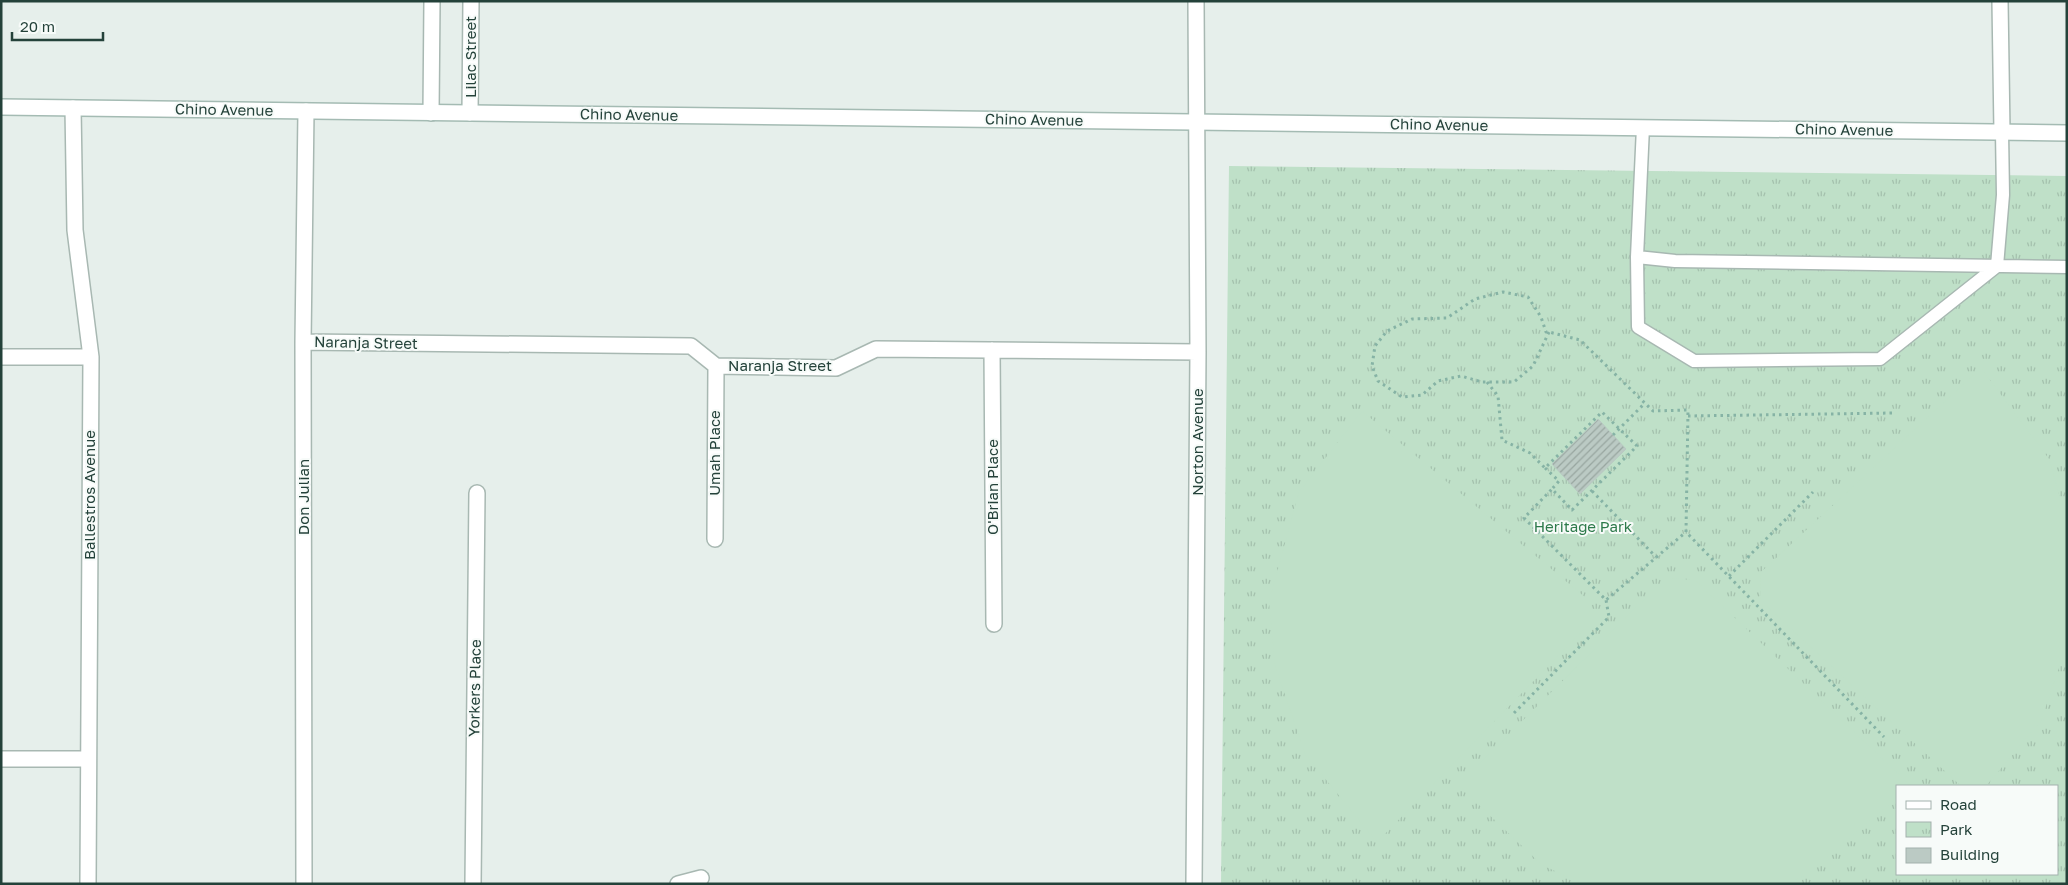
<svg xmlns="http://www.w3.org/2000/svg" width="2068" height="885" font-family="'Golos Text',sans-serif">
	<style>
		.park { fill: url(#park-tufts); fill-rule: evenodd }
		.garden { fill: #bfe0c8 }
		.building { fill: url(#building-hatch); stroke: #b8c9c2 }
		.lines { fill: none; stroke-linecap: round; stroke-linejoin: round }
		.lane-casing { stroke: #a8b8b2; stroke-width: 15 }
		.street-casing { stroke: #a8b8b2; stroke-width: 18 }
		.secondary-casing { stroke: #a4bbb3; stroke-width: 18 }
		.path { stroke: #86b3a5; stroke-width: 3; stroke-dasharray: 2.5 4; stroke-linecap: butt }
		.lane { stroke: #fff; stroke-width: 12 }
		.street { stroke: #fff; stroke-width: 15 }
		.secondary { stroke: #fff; stroke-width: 15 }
		.labels { text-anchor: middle; stroke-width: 4; stroke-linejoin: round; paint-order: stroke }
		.street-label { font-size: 15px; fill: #24423a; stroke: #f7fbf9 }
		.park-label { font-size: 15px; fill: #2d7a4b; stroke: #f7fbf9 }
	</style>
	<defs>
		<pattern id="park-tufts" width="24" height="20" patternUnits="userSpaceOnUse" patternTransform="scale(1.25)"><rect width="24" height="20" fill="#bfe0c8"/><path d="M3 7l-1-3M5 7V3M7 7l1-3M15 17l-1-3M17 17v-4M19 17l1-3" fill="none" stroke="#a4c1ad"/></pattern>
		<pattern id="building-hatch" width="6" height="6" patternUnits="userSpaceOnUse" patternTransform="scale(1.25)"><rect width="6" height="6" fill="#bbcac4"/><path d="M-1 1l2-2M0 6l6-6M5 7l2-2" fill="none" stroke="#98a6a0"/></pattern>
	</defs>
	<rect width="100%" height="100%" fill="#e6efeb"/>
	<path class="park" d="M1229,166L2067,176V884H1221ZM1897,786H2057V874H1897Z"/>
	<path class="garden" d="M1981,368L2049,459L2067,522V644L2041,721L1986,786H1961L1760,600L1761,572Z
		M1362,411L1586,598V627L1377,842L1305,754L1275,665L1269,602L1299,492Z
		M1666,578L1695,580L1911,786H1897V798L1806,875L1786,884H1583L1542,865L1458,785Z"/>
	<path class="building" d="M1598,419L1626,449L1580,494L1552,464Z"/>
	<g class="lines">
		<g class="lane-casing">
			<path id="lane" d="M2002,132L2003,195L1997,266L1880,359L1694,361L1638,327L1637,257L1675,261L2067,267
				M1637,257L1643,127"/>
		</g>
		<g class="street-casing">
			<path id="street" d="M2000,1L2002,132
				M73,108L75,230L91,357L88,884
				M431,113L432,1
				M470,113L471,1
				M303,342L691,346L716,366L836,368L876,349L1198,352
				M992,350L994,624
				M1,357H91
				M715,539L716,366
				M1,759H88
				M304,884L303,342L306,111
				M473,884L477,493
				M678,884L701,878
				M1194,884L1198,352L1196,1"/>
		</g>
		<g class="secondary-casing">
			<path id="secondary" d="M1,107L2067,133"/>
		</g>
		<path class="path" d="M1549,332L1533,366L1514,382H1482L1461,376L1438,381L1422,395L1402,397L1378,381L1372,366L1375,346L1387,331L1412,319L1447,318L1475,299L1503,292L1528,297L1541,317L1546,332H1549L1580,340L1653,411L1688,410L1686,532L1884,737
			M1487,382L1498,396L1502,440L1530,453L1545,468L1602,412L1637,446L1572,510L1552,489L1524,518L1606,600L1686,532
			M1688,416L1894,413
			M1613,435L1645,403
			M1545,468L1559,481L1552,489
			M1592,491L1656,557
			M1729,576L1813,492
			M1514,713L1609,617L1606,600"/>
		<use href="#lane" class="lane"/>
		<use href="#street" class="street"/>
		<use href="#secondary" class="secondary"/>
	</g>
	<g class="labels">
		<g class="street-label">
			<text transform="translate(471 57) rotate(-90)" y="5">Lilac Street</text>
			<text transform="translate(224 110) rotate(1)" y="5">Chino Avenue</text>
			<text transform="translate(629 115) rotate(1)" y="5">Chino Avenue</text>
			<text transform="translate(1034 120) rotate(1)" y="5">Chino Avenue</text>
			<text transform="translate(1439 125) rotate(1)" y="5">Chino Avenue</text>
			<text transform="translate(1844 130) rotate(1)" y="5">Chino Avenue</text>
			<text transform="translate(366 343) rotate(1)" y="5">Naranja Street</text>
			<text x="780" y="371">Naranja Street</text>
			<text transform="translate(1198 442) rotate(-90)" y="5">Norton Avenue</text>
			<text transform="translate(715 453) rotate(-90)" y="5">Umah Place</text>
			<text transform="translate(993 487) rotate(-90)" y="5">O'Brian Place</text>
			<text transform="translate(90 495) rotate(-90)" y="5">Ballestros Avenue</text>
			<text transform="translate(304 497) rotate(-90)" y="5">Don Julian</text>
			<text transform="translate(475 688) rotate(-89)" y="5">Yorkers Place</text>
		</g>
		<g class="park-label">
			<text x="1583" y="532">Heritage Park</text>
		</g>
	</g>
	<rect width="2068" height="885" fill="none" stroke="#24423a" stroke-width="5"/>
	<rect x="1896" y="785" width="162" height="90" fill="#f7fbf9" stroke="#a3b1ad"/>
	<rect x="1906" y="801" width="25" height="8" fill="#ffffff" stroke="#a3b1ad"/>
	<text x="1940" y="810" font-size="15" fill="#24423a">Road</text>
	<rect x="1906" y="822" width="25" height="15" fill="url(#park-tufts)" stroke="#a3b1ad"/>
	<text x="1940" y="835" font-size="15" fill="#24423a">Park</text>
	<rect x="1906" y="848" width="25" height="15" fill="#bbcac4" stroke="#a3b1ad"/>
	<text x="1940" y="860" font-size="15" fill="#24423a">Building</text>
	<path d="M12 32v8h91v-8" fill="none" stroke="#24423a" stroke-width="2.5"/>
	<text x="20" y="32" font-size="15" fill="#24423a" stroke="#f7fbf9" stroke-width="4" paint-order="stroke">20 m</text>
</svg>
